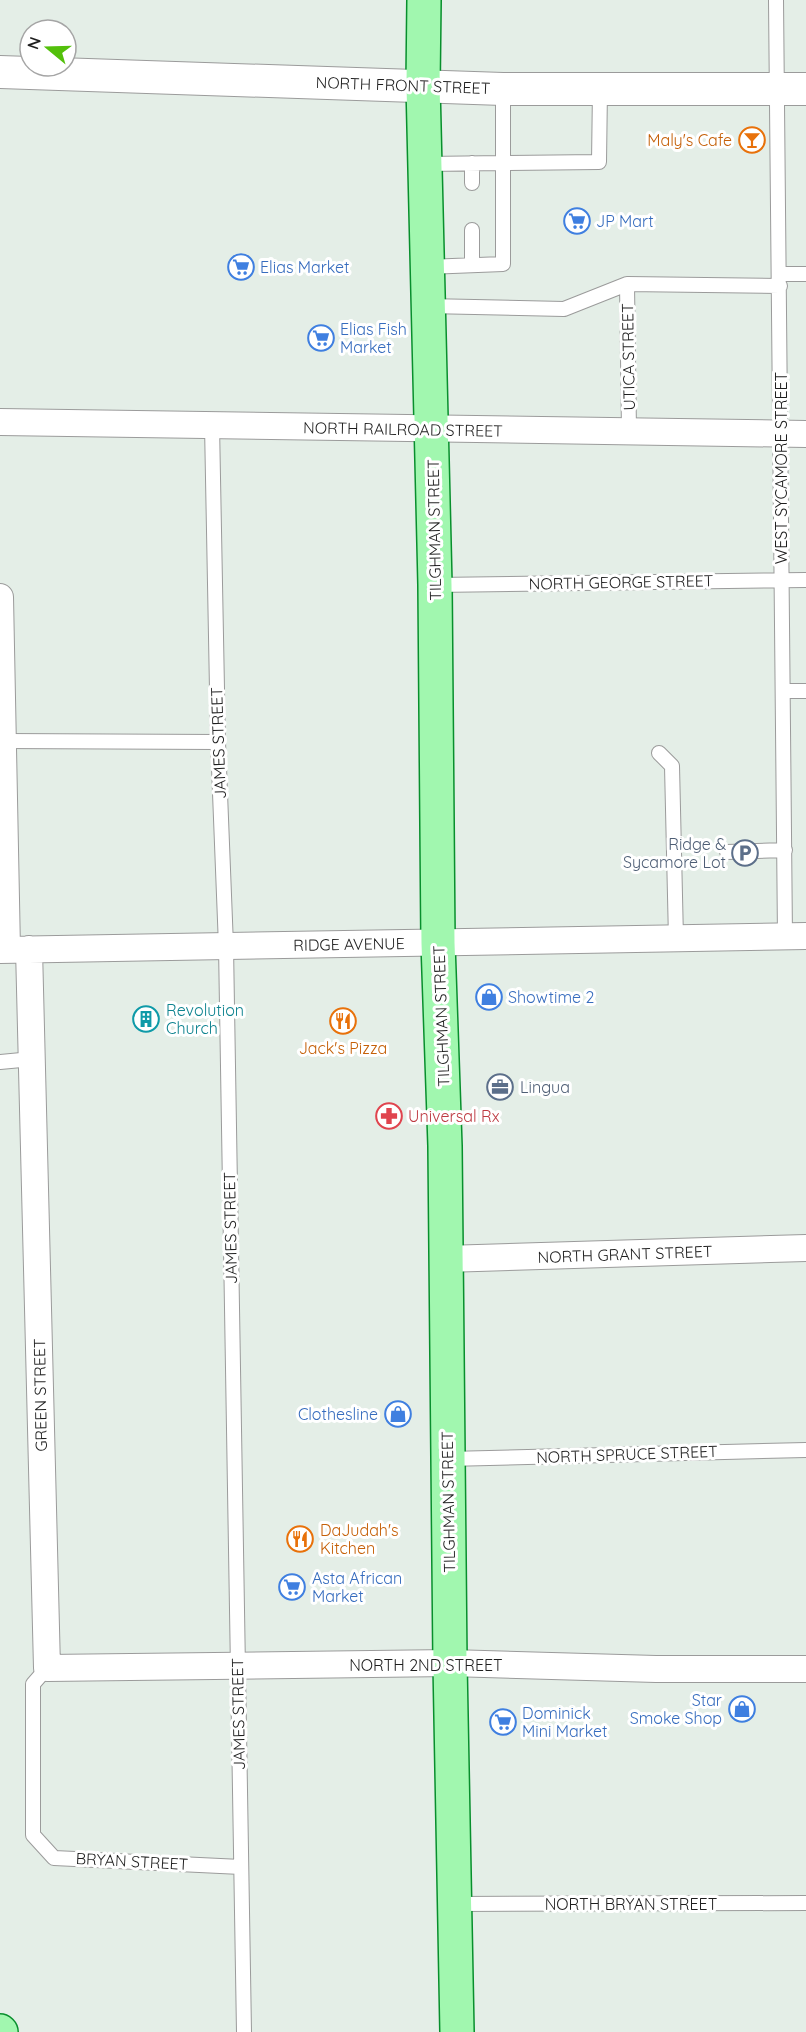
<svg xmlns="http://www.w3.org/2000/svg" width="806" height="2032" font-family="Quicksand,sans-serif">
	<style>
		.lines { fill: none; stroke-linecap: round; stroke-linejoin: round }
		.service-casing { stroke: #9b9b9b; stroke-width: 16 }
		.minor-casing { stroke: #9b9b9b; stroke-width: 28 }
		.tertiary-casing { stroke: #9b9b9b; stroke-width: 34 }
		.primary-casing { stroke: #088f2d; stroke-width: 36 }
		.service { stroke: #fff; stroke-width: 14 }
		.minor { stroke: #fff; stroke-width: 26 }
		.tertiary { stroke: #fff; stroke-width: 32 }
		.primary { stroke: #a1f7af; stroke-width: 33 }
		.labels { text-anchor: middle; stroke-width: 6; stroke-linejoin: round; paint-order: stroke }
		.street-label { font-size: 16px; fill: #1e1e1e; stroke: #fff }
		.food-label { font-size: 16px; fill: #c56008; stroke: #fff; text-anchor: end }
		.shop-label { font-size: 16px; fill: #366cbe; stroke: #fff; text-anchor: start }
		.service-label { font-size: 16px; fill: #4e5e75; stroke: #fff; text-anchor: end }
		.culture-label { font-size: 16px; fill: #0d838f; stroke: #fff; text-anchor: start }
		.health-label { font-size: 16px; fill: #be3a42; stroke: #fff; text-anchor: start }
	</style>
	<rect width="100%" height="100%" fill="#e4eee7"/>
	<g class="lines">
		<g class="service-casing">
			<path id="service" d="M776,0L785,937
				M503,89V163L599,162L600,89
				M426,164L503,163V264L427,267
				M472,183V163
				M472,265V230
				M779,274H806
				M627,284L629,431
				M427,306L564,309L627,284L780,286
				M212,425L218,742L226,946L244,2032
				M435,585L806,580
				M783,691H806
				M3,741L218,742
				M659,753L672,766L676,939
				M727,852L785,850
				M0,1062L32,1059
				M448,1459L806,1450
				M47,1668L33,1684V1835L54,1858L241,1867
				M456,1904L806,1903"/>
		</g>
		<g class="minor-casing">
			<path id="minor" d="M0,422L806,434
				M0,597L7,950
				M29,949L47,1668L450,1663L656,1669H806
				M0,950L806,936
				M445,1259L806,1248"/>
		</g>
		<g class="tertiary-casing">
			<path id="tertiary" d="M0,72L503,89H806"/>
		</g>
		<g class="primary-casing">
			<path id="primary" d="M424,0L423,85L435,585L438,943L445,1146L450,1663L457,2032
				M0,2031L1,2032"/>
		</g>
		<use href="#service" class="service"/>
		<use href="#minor" class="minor"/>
		<use href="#tertiary" class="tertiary"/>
		<use href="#primary" class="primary"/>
	</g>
	<defs>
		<g id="bar-ring" transform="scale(1.35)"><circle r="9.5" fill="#fff" stroke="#e8710a" stroke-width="1.5"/><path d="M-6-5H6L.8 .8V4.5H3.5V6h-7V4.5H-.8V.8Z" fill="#e8710a"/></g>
		<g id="supermarket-ring" transform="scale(1.35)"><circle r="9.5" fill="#fff" stroke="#3f7fe0" stroke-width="1.5"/><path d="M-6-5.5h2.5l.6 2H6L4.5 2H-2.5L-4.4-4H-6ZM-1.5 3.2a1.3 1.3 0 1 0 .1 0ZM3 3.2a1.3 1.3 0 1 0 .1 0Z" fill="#3f7fe0"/></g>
		<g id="parking-ring" transform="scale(1.35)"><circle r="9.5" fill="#fff" stroke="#5c6f8a" stroke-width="1.5"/><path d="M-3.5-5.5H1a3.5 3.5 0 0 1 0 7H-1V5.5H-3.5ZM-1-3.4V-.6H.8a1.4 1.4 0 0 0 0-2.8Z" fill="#5c6f8a"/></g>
		<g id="shop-ring" transform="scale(1.35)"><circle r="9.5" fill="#fff" stroke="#3f7fe0" stroke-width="1.5"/><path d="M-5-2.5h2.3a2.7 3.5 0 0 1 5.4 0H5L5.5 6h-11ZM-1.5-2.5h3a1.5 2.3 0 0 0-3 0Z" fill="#3f7fe0"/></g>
		<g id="building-ring" transform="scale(1.35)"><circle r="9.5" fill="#fff" stroke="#0f9aa8" stroke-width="1.5"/><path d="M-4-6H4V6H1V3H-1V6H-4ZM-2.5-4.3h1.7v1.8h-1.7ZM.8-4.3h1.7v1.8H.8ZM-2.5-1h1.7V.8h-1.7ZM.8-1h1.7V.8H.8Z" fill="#0f9aa8"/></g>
		<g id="restaurant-ring" transform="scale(1.35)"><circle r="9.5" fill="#fff" stroke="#e8710a" stroke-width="1.5"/><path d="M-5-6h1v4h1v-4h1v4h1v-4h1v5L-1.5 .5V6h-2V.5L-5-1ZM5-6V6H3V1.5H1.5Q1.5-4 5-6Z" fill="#e8710a"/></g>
		<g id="office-ring" transform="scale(1.35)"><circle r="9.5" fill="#fff" stroke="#5c6f8a" stroke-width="1.5"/><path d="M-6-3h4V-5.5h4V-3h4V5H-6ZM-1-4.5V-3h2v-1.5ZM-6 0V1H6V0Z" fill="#5c6f8a"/></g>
		<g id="pharmacy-ring" transform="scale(1.35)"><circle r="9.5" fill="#fff" stroke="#e0444e" stroke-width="1.5"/><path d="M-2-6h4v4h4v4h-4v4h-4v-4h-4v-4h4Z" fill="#e0444e"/></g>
	</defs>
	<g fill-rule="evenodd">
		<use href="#bar-ring" x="752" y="140"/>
		<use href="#supermarket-ring" x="577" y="221"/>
		<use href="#supermarket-ring" x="241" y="267"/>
		<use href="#supermarket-ring" x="321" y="338"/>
		<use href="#parking-ring" x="745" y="853"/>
		<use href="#shop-ring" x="489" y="997"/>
		<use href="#building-ring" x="146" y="1019"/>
		<use href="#restaurant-ring" x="343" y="1021"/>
		<use href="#office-ring" x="500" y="1087"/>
		<use href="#pharmacy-ring" x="389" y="1116"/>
		<use href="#shop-ring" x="398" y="1414"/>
		<use href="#restaurant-ring" x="300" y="1539"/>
		<use href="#supermarket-ring" x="292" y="1587"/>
		<use href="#shop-ring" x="742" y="1709"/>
		<use href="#supermarket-ring" x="503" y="1722"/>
	</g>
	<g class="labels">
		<g class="street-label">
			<text transform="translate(403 85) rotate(2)" y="6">NORTH FRONT STREET</text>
			<text transform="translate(628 357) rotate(-91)" y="6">UTICA STREET</text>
			<text transform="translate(403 429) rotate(1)" y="6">NORTH RAILROAD STREET</text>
			<text transform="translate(781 468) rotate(-90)" y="6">WEST SYCAMORE STREET</text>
			<text transform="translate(434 530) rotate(-91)" y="6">TILGHMAN STREET</text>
			<text transform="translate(621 582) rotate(-1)" y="6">NORTH GEORGE STREET</text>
			<text transform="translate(218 743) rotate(-92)" y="6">JAMES STREET</text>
			<text transform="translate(349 944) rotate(-1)" y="6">RIDGE AVENUE</text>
			<text transform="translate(441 1016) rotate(-92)" y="6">TILGHMAN STREET</text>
			<text transform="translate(230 1228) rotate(-91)" y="6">JAMES STREET</text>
			<text transform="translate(625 1254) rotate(-2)" y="6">NORTH GRANT STREET</text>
			<text transform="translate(40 1395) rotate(-91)" y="6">GREEN STREET</text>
			<text transform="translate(627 1454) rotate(-2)" y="6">NORTH SPRUCE STREET</text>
			<text transform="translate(448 1502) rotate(-91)" y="6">TILGHMAN STREET</text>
			<text x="426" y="1671">NORTH 2ND STREET</text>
			<text transform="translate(238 1714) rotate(-91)" y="6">JAMES STREET</text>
			<text transform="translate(132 1861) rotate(3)" y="6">BRYAN STREET</text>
			<text x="631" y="1910">NORTH BRYAN STREET</text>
		</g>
		<g class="food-label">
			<text x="732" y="146">Maly's Cafe</text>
			<text x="343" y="1054" text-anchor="middle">Jack's Pizza</text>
			<text x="320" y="1536" text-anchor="start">DaJudah's<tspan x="320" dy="18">Kitchen</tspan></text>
		</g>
		<g class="shop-label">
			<text x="596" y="227">JP Mart</text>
			<text x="260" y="273">Elias Market</text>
			<text x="340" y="335">Elias Fish<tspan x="340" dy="18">Market</tspan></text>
			<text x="508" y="1003">Showtime 2</text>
			<text x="378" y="1420" text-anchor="end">Clothesline</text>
			<text x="312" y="1584">Asta African<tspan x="312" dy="18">Market</tspan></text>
			<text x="722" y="1706" text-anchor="end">Star<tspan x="722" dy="18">Smoke Shop</tspan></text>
			<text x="522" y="1719">Dominick<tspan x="522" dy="18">Mini Market</tspan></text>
		</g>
		<g class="service-label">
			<text x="726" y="850">Ridge &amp;<tspan x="726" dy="18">Sycamore Lot</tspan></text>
			<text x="520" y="1093" text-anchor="start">Lingua</text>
		</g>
		<g class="culture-label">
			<text x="166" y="1016">Revolution<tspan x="166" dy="18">Church</tspan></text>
		</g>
		<g class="health-label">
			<text x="408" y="1122">Universal Rx</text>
		</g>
	</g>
	<g transform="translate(48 48) rotate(289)"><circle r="28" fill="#ffffff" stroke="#a5a5a5" stroke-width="1.5"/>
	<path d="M0-4.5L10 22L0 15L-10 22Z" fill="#53c00b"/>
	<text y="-9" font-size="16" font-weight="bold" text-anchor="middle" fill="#1e1e1e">N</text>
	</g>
</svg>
